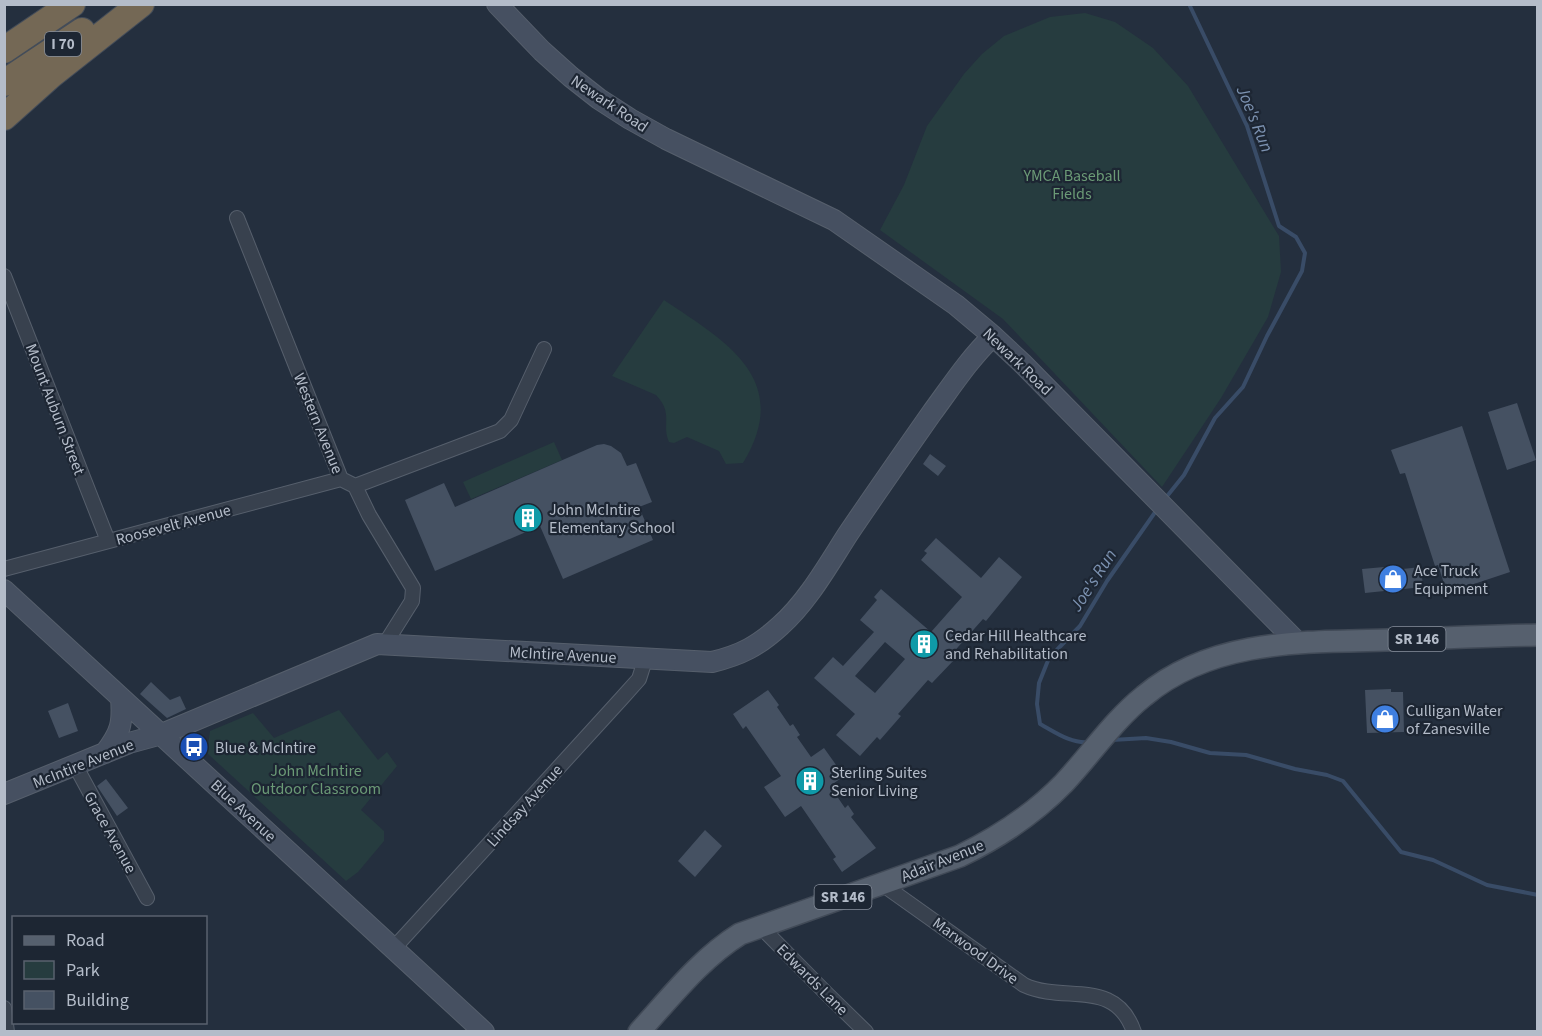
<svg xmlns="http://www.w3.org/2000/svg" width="1542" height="1036" font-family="'Source Sans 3',sans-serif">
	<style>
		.green { fill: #263c3f }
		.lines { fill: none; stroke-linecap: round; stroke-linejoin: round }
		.stream { stroke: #394c67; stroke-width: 4 }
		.building { fill: #455162; fill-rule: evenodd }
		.street-casing { stroke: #565f6c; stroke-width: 16 }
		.secondary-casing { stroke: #565f6c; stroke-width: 22 }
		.primary-casing { stroke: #414a57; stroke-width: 24 }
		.highway-casing { stroke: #434c59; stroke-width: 28 }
		.street { stroke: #38414e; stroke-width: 14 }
		.secondary { stroke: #465061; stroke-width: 20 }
		.primary { stroke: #56606e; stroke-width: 21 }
		.highway { stroke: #746855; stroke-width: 26 }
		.labels { text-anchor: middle; stroke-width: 4.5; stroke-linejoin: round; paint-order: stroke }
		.shield { fill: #1d2633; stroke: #878f9c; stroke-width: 1.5 }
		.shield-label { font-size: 15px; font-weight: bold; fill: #b4bcc9 }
		.street-label { font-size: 16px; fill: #b4bcc9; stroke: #1d2633 }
		.park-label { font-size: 16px; fill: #6b9a76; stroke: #1d2633 }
		.poi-label { font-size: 16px; fill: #b4bcc9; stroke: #1d2633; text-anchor: start }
		.water-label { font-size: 18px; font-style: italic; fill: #7c92b1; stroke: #1d2633 }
	</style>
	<rect width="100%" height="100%" fill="#242f3e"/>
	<path class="green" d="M1085,13L1115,22L1153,48L1188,86L1279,236L1281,272L1268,317L1221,398L1162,487L1003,319L880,230L904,185L927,126L964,74L982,54L1004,36L1050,17Z
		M664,300C725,341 794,379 743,463L726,464L719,451L687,437L674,443L669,442C661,424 674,414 656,395L612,376Z
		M554,442L562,460L471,499L463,482Z
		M339,710L378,760L387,752L397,766L361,810L384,831V841L358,872L346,881L207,753L210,731L253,713L274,738Z"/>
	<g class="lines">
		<path class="stream" d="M1164,500L1184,475L1215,418L1243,387L1267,336L1302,271L1305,253L1296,237L1279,226L1247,126L1189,4
			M1112,740L1146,738L1171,742L1210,753L1246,755L1295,769L1327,775L1343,781L1401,852L1433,860L1487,885L1538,895
			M1089,742C1071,744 1055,732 1040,724L1037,704L1039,683L1049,658L1080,626L1107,581L1158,508"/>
	</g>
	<path class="building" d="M1517,403L1536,460L1507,470L1488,412Z
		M1462,426L1510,572L1447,593L1438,565L1435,566L1405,473L1400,474L1391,450Z
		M604,444L611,446L621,453L627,466L636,463L652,502L639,507L653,540L563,579L540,526L435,571L405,500L444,483L455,507L597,445Z
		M930,454L946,466L938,476L923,464Z
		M936,538L981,578L999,557L1022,577L986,621L983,619L950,656L954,660L932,683L928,680L898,714L901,716L880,740L877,737L860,756L836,735L855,714L814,678L833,657L843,666L874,632L860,620L877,600L874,597L881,589L931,632L962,597L921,560L927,553L924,551ZM885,642L905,659L875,693L855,676Z
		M1384,567V571L1421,567L1423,587L1365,593L1362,569Z
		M151,682L170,700L180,696L186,709L167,718L140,694Z
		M1391,689V692H1403L1404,732L1367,733L1365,690Z
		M768,690L779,705L777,707L790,726L793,724L800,735L797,737L811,757L824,748L844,776L830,786L845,808L848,805L854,814L851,817L876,848L842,872L833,859L836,857L801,806L785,817L764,787L781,776L746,726L743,729L733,714Z
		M68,703L78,731L59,738L48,711Z
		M106,779L128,808L117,816L97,786Z
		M705,830L722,846L695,877L678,861Z"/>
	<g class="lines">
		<g class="street-casing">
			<path id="street" d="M237,218L341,479L355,486L369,515L413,588L412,601L385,644
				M4,276L108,541
				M355,486L500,431L511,420L544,349
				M4,569L341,479
				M75,765L147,898
				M882,884L1024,985C1065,1004 1115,977 1134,1032
				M760,926L826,993L866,1032
				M394,948L622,698L639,679L646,657
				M4,1008L7,1032"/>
		</g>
		<g class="secondary-casing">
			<path id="secondary" d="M497,4L542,51L571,77L599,99L630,119L666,139L834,220L956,305L993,336L1022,363L1297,642
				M4,590L484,1032
				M105,753C121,732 123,723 121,698
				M4,794L129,743L162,734L377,644L712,662C741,655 758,646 780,626C808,601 828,565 848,534C875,494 903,454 931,414C951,387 969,359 993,336"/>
		</g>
		<g class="primary-casing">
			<path id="primary" d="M639,1032C671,997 700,959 740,934L960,856C999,837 1034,814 1064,783C1091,754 1114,720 1144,696C1212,639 1303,642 1387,640C1437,638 1487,636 1538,635"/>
		</g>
		<g class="highway-casing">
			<path id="highway" d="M4,50L72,4
				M4,83L82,31
				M4,117L51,75L141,4"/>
		</g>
		<use href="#street" class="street"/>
		<use href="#secondary" class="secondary"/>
		<use href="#primary" class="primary"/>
		<use href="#highway" class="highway"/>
	</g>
	<defs>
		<g id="building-disc" transform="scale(1.5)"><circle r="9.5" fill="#0f9aa8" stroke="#1d2633"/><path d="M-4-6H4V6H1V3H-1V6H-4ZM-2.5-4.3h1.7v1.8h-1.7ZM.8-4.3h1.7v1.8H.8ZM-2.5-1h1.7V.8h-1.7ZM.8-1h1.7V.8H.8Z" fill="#fff"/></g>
		<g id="shop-disc" transform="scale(1.5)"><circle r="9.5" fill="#3f7fe0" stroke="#1d2633"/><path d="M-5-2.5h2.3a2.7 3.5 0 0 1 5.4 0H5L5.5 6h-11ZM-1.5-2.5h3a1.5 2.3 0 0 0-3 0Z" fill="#fff"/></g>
		<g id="bus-disc" transform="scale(1.5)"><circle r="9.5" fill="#1a4fb4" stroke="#1d2633"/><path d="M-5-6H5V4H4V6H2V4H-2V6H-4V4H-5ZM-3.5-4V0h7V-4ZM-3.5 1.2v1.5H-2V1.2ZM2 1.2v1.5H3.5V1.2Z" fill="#fff"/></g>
	</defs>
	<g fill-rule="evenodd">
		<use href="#building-disc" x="528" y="518"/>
		<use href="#shop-disc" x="1393" y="579"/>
		<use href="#building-disc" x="924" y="644"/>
		<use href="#shop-disc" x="1385" y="719"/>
		<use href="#bus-disc" x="194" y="747"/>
		<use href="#building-disc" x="810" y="781"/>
	</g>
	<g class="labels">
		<g class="shield">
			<rect x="45" y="32" width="36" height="24" rx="4.5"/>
			<rect x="1388.5" y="627" width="57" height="24" rx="4.5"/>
			<rect x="814.5" y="885" width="57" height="24" rx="4.5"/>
		</g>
		<g class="shield-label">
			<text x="63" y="49">I 70</text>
			<text x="1417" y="644">SR 146</text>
			<text x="843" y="902">SR 146</text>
		</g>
		<g class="street-label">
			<text transform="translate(610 103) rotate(34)" y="6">Newark Road</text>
			<text transform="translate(1018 361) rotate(44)" y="6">Newark Road</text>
			<text transform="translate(56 409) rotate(69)" y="6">Mount Auburn Street</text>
			<text transform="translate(319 423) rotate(68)" y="6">Western Avenue</text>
			<text transform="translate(173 524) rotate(-15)" y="6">Roosevelt Avenue</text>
			<text transform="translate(563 654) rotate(3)" y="6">McIntire Avenue</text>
			<text transform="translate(83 763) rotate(-22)" y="6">McIntire Avenue</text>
			<text transform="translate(524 805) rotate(-48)" y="6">Lindsay Avenue</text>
			<text transform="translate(244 810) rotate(43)" y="6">Blue Avenue</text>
			<text transform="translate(111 832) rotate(61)" y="6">Grace Avenue</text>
			<text transform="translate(942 860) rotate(-22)" y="6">Adair Avenue</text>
			<text transform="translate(976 950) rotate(36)" y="6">Marwood Drive</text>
			<text transform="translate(813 979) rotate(45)" y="6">Edwards Lane</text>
		</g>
		<g class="park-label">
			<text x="1072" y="181">YMCA Baseball<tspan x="1072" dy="18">Fields</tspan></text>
			<text x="316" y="776">John McIntire<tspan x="316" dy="18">Outdoor Classroom</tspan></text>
		</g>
		<g class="poi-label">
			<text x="549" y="515">John McIntire<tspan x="549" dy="18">Elementary School</tspan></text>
			<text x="1414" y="576">Ace Truck<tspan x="1414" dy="18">Equipment</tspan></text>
			<text x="945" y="641">Cedar Hill Healthcare<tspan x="945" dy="18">and Rehabilitation</tspan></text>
			<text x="1406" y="716">Culligan Water<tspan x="1406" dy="18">of Zanesville</tspan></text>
			<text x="215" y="753">Blue &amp; McIntire</text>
			<text x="831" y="778">Sterling Suites<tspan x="831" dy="18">Senior Living</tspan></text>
		</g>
		<g class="water-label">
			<text transform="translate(1255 119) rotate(68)" y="6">Joe's Run</text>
			<text transform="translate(1093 580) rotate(-57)" y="6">Joe's Run</text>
		</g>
	</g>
	<rect width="1542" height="1036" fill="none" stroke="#b4bcc9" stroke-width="12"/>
	<rect x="12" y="916" width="195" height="108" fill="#1d2633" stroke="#59626f" stroke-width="1.5"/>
	<rect x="24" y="936" width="30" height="9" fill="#56606e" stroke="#59626f" stroke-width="1.5"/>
	<text x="66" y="946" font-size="18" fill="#b4bcc9">Road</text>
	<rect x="24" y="961" width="30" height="18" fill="#263c3f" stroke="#59626f" stroke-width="1.5"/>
	<text x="66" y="976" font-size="18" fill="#b4bcc9">Park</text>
	<rect x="24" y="991" width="30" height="18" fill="#455162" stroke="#59626f" stroke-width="1.5"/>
	<text x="66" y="1006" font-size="18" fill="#b4bcc9">Building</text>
</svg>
